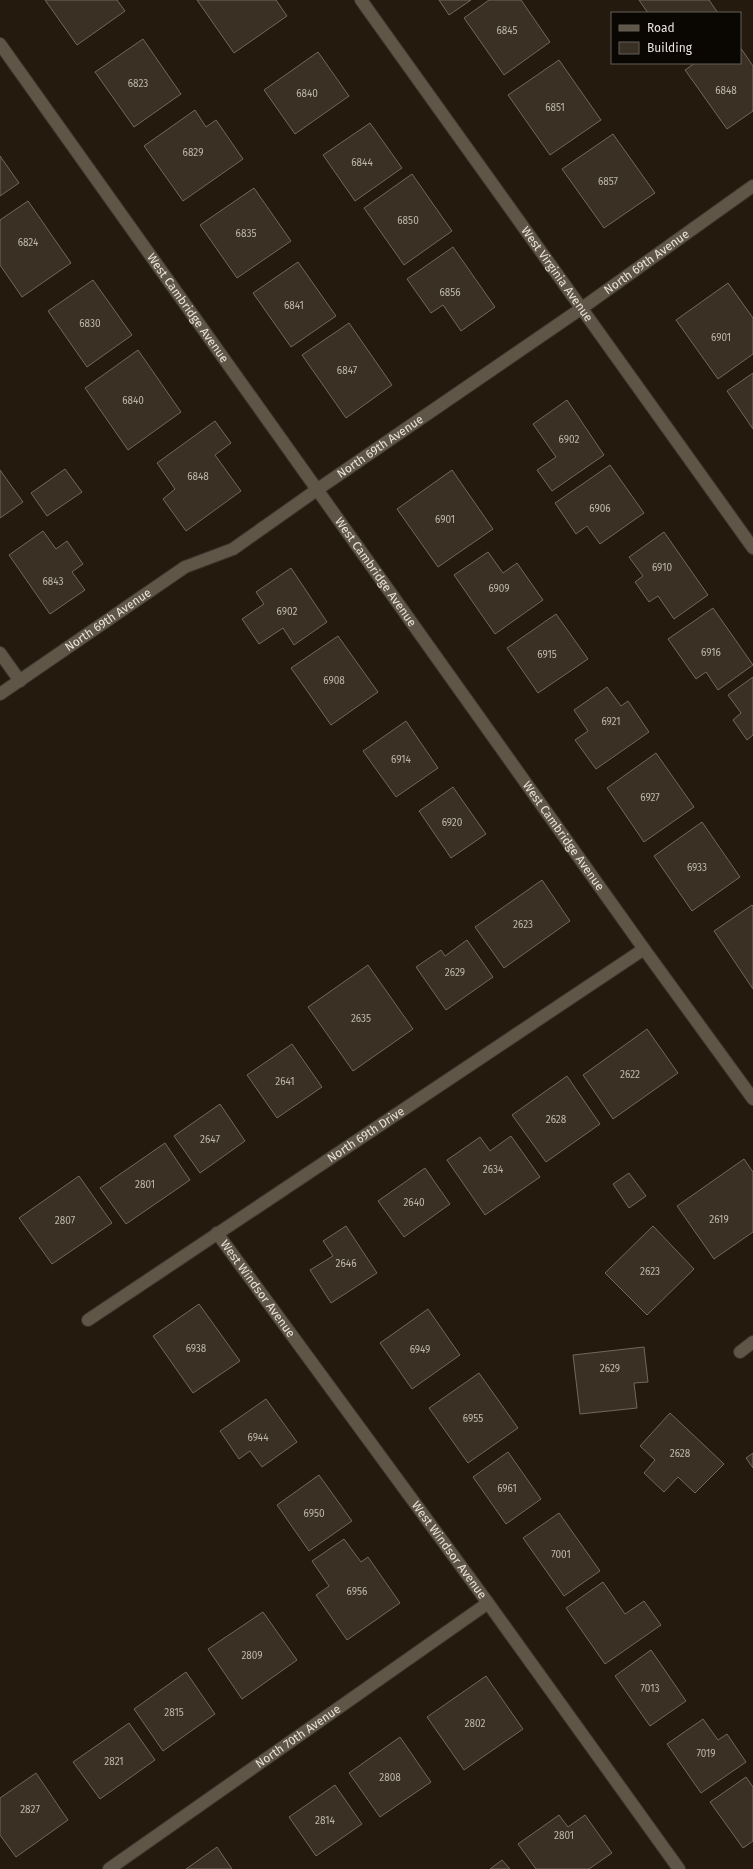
<svg xmlns="http://www.w3.org/2000/svg" width="753" height="1869" font-family="'Fira Sans',sans-serif">
	<style>
		.building { fill: #3a3023; stroke: #736859 }
		.lines { fill: none; stroke-linecap: round; stroke-linejoin: round }
		.street-casing { stroke: #3d3630; stroke-width: 14 }
		.street { stroke: #605647; stroke-width: 12 }
		.labels { text-anchor: middle; stroke-width: 4; stroke-linejoin: round; paint-order: stroke }
		.number-label { font-size: 10px; fill: #bdb6ac }
		.street-label { font-size: 12px; fill: #e9e2da; stroke: #0a0703 }
	</style>
	<rect width="100%" height="100%" fill="#241b0e"/>
	<path class="building" d="M45,0H117L125,11L77,45Z
		M197,0H276L287,16L234,53Z
		M439,0H471L449,15Z
		M489,0H521L550,42L504,75L464,18Z
		M639,0H709L718,13H648Z
		M143,39L181,94L134,127L95,72Z
		M740,47L753,66V111L727,129L685,70L695,63H740Z
		M318,52L349,96L295,134L264,90Z
		M559,60L601,120L550,155L508,95Z
		M195,110L206,127L216,120L243,159L183,201L144,146Z
		M370,123L402,168L355,201L323,155Z
		M613,134L655,193L604,228L562,169Z
		M0,156L19,183L0,196Z
		M412,174L452,231L404,265L364,208Z
		M254,188L291,241L237,278L200,225Z
		M28,201L71,263L22,297L0,265V220Z
		M453,247L495,307L461,331L443,305L431,313L407,279Z
		M298,262L336,316L291,347L253,293Z
		M93,280L132,335L87,367L48,311Z
		M728,283L753,318V354L718,379L676,320Z
		M349,323L392,385L346,418L302,355Z
		M138,350L181,412L128,450L85,388Z
		M753,373V429L727,391Z
		M567,400L604,455L552,491L537,470L556,457L533,424Z
		M215,421L231,443L215,455L241,491L186,531L163,499L175,489L157,463Z
		M610,465L644,513L600,544L587,526L576,534L555,503Z
		M65,469L82,492L47,516L31,493Z
		M0,470L23,502L0,518Z
		M452,470L493,529L438,567L397,509Z
		M43,531L56,549L67,541L83,564L72,572L85,590L50,614L9,555Z
		M664,532L708,595L674,619L658,596L649,602L635,582L643,576L629,557Z
		M488,552L503,573L517,563L543,600L495,634L454,575Z
		M291,568L327,622L294,645L283,628L259,644L242,619L264,604L256,592Z
		M713,608L753,665L718,690L706,672L696,679L668,639Z
		M556,614L588,659L538,693L507,648Z
		M338,636L378,692L331,725L291,668Z
		M753,677V735L747,740L733,720L741,713L728,695Z
		M607,687L621,706L628,701L649,732L596,769L575,740L588,731L574,710Z
		M406,721L438,768L396,797L363,751Z
		M656,753L694,807L644,842L607,788Z
		M453,787L486,834L451,858L419,811Z
		M702,822L740,877L692,911L654,856Z
		M542,880L570,921L504,968L475,927Z
		M752,905L753,906V989L714,931Z
		M467,940L493,977L446,1010L416,967L441,950L445,956Z
		M368,965L413,1029L353,1071L308,1007Z
		M647,1029L678,1073L613,1119L583,1075Z
		M292,1044L322,1087L277,1118L247,1075Z
		M567,1076L600,1124L546,1162L512,1115Z
		M220,1104L245,1141L200,1173L174,1136Z
		M511,1136L540,1177L485,1215L447,1160L480,1137L490,1151Z
		M165,1143L190,1180L126,1224L100,1188Z
		M744,1159L753,1172V1232L714,1259L677,1206Z
		M425,1168L450,1204L404,1237L378,1201Z
		M629,1173L646,1196L629,1208L613,1184Z
		M79,1176L112,1223L52,1264L19,1218Z
		M346,1226L377,1273L331,1303L310,1270L333,1256L323,1241Z
		M653,1226L694,1269L647,1315L605,1273Z
		M199,1304L240,1361L193,1393L153,1336Z
		M428,1309L460,1355L412,1389L380,1343Z
		M644,1347L648,1382L634,1383L637,1408L580,1414L573,1355Z
		M479,1373L518,1428L468,1463L429,1408Z
		M266,1399L297,1442L262,1467L250,1451L239,1459L220,1431Z
		M670,1413L724,1464L695,1493L678,1477L664,1492L644,1473L655,1460L640,1446Z
		M508,1452L541,1499L506,1524L473,1477Z
		M753,1453V1468L746,1458Z
		M319,1475L352,1521L309,1551L277,1505Z
		M559,1513L600,1571L564,1596L523,1538Z
		M344,1539L361,1562L368,1557L400,1603L347,1640L316,1595L329,1586L312,1561Z
		M603,1582L625,1614L644,1601L661,1625L605,1664L566,1608Z
		M263,1612L297,1660L242,1699L208,1649Z
		M651,1650L686,1701L650,1726L615,1676Z
		M186,1672L215,1714L163,1751L134,1709Z
		M486,1676L523,1729L464,1770L427,1717Z
		M703,1719L718,1740L727,1734L746,1762L701,1793L667,1744Z
		M129,1723L155,1760L100,1799L73,1762Z
		M400,1737L431,1782L380,1817L349,1773Z
		M36,1773L68,1820L16,1857L0,1835V1798Z
		M746,1777L753,1787V1841L743,1848L710,1802Z
		M335,1785L362,1824L316,1856L289,1817Z
		M559,1815L568,1827L585,1815L612,1853L589,1869H536L518,1844Z
		M217,1847L232,1869H186Z
		M502,1860L510,1869H490Z"/>
	<g class="lines">
		<g class="street-casing">
			<g id="street">
				<path id="s1" d="M361,0L753,548"/>
				<path id="s2" d="M0,44L644,949L753,1099"/>
				<path d="M0,653L20,681"/>
				<path id="s3" d="M0,694L185,567L233,549L318,489L582,308L753,186"/>
				<path id="s4" d="M217,1233L488,1603L679,1869"/>
				<path id="s5" d="M88,1320L644,949"/>
				<path d="M740,1352L753,1342"/>
				<path id="s6" d="M109,1869L488,1603"/>
			</g>
		</g>
		<use href="#street" class="street"/>
	</g>
	<g class="labels">
		<g class="number-label">
			<text x="507" y="34">6845</text>
			<text x="138" y="87">6823</text>
			<text x="726" y="94">6848</text>
			<text x="307" y="97">6840</text>
			<text x="555" y="111">6851</text>
			<text x="193" y="156">6829</text>
			<text x="362" y="166">6844</text>
			<text x="608" y="185">6857</text>
			<text x="408" y="224">6850</text>
			<text x="246" y="237">6835</text>
			<text x="28" y="246">6824</text>
			<text x="450" y="296">6856</text>
			<text x="294" y="309">6841</text>
			<text x="90" y="327">6830</text>
			<text x="721" y="341">6901</text>
			<text x="347" y="374">6847</text>
			<text x="133" y="404">6840</text>
			<text x="569" y="443">6902</text>
			<text x="198" y="480">6848</text>
			<text x="600" y="512">6906</text>
			<text x="445" y="523">6901</text>
			<text x="662" y="571">6910</text>
			<text x="53" y="585">6843</text>
			<text x="499" y="592">6909</text>
			<text x="287" y="615">6902</text>
			<text x="711" y="656">6916</text>
			<text x="547" y="658">6915</text>
			<text x="334" y="684">6908</text>
			<text x="611" y="725">6921</text>
			<text x="401" y="763">6914</text>
			<text x="650" y="801">6927</text>
			<text x="452" y="826">6920</text>
			<text x="697" y="871">6933</text>
			<text x="523" y="928">2623</text>
			<text x="455" y="976">2629</text>
			<text x="361" y="1022">2635</text>
			<text x="630" y="1078">2622</text>
			<text x="285" y="1085">2641</text>
			<text x="556" y="1123">2628</text>
			<text x="210" y="1143">2647</text>
			<text x="493" y="1173">2634</text>
			<text x="145" y="1188">2801</text>
			<text x="414" y="1206">2640</text>
			<text x="719" y="1223">2619</text>
			<text x="65" y="1224">2807</text>
			<text x="346" y="1267">2646</text>
			<text x="650" y="1275">2623</text>
			<text x="196" y="1352">6938</text>
			<text x="420" y="1353">6949</text>
			<text x="610" y="1372">2629</text>
			<text x="473" y="1422">6955</text>
			<text x="258" y="1441">6944</text>
			<text x="680" y="1457">2628</text>
			<text x="507" y="1492">6961</text>
			<text x="314" y="1517">6950</text>
			<text x="561" y="1558">7001</text>
			<text x="357" y="1595">6956</text>
			<text x="252" y="1659">2809</text>
			<text x="650" y="1692">7013</text>
			<text x="174" y="1716">2815</text>
			<text x="475" y="1727">2802</text>
			<text x="706" y="1757">7019</text>
			<text x="114" y="1765">2821</text>
			<text x="390" y="1781">2808</text>
			<text x="30" y="1813">2827</text>
			<text x="325" y="1824">2814</text>
			<text x="564" y="1839">2801</text>
		</g>
		<g class="street-label">
			<text dy="4" stroke="none"><textPath href="#s3" startOffset="779">North 69th Avenue</textPath></text>
			<text dy="4" stroke="none"><textPath href="#s1" startOffset="337">West Virginia Avenue</textPath></text>
			<text dy="4" stroke="none"><textPath href="#s2" startOffset="324">West Cambridge Avenue</textPath></text>
			<text dy="4" stroke="none"><textPath href="#s3" startOffset="455">North 69th Avenue</textPath></text>
			<text dy="4" stroke="none"><textPath href="#s2" startOffset="648">West Cambridge Avenue</textPath></text>
			<text dy="4" stroke="none"><textPath href="#s3" startOffset="131">North 69th Avenue</textPath></text>
			<text dy="4" stroke="none"><textPath href="#s2" startOffset="972">West Cambridge Avenue</textPath></text>
			<text dy="4" stroke="none"><textPath href="#s5" startOffset="334">North 69th Drive</textPath></text>
			<text dy="4" stroke="none"><textPath href="#s4" startOffset="69">West Windsor Avenue</textPath></text>
			<text dy="4" stroke="none"><textPath href="#s4" startOffset="393">West Windsor Avenue</textPath></text>
			<text dy="4" stroke="none"><textPath href="#s6" startOffset="231">North 70th Avenue</textPath></text>
		</g>
	</g>
	<rect x="611" y="12" width="130" height="52" fill="#0a0703" stroke="#635f59"/>
	<rect x="619" y="25" width="20" height="6" fill="#605647" stroke="#635f59"/>
	<text x="647" y="32" font-size="12" fill="#e9e2da">Road</text>
	<rect x="619" y="42" width="20" height="12" fill="#3a3023" stroke="#635f59"/>
	<text x="647" y="52" font-size="12" fill="#e9e2da">Building</text>
</svg>
